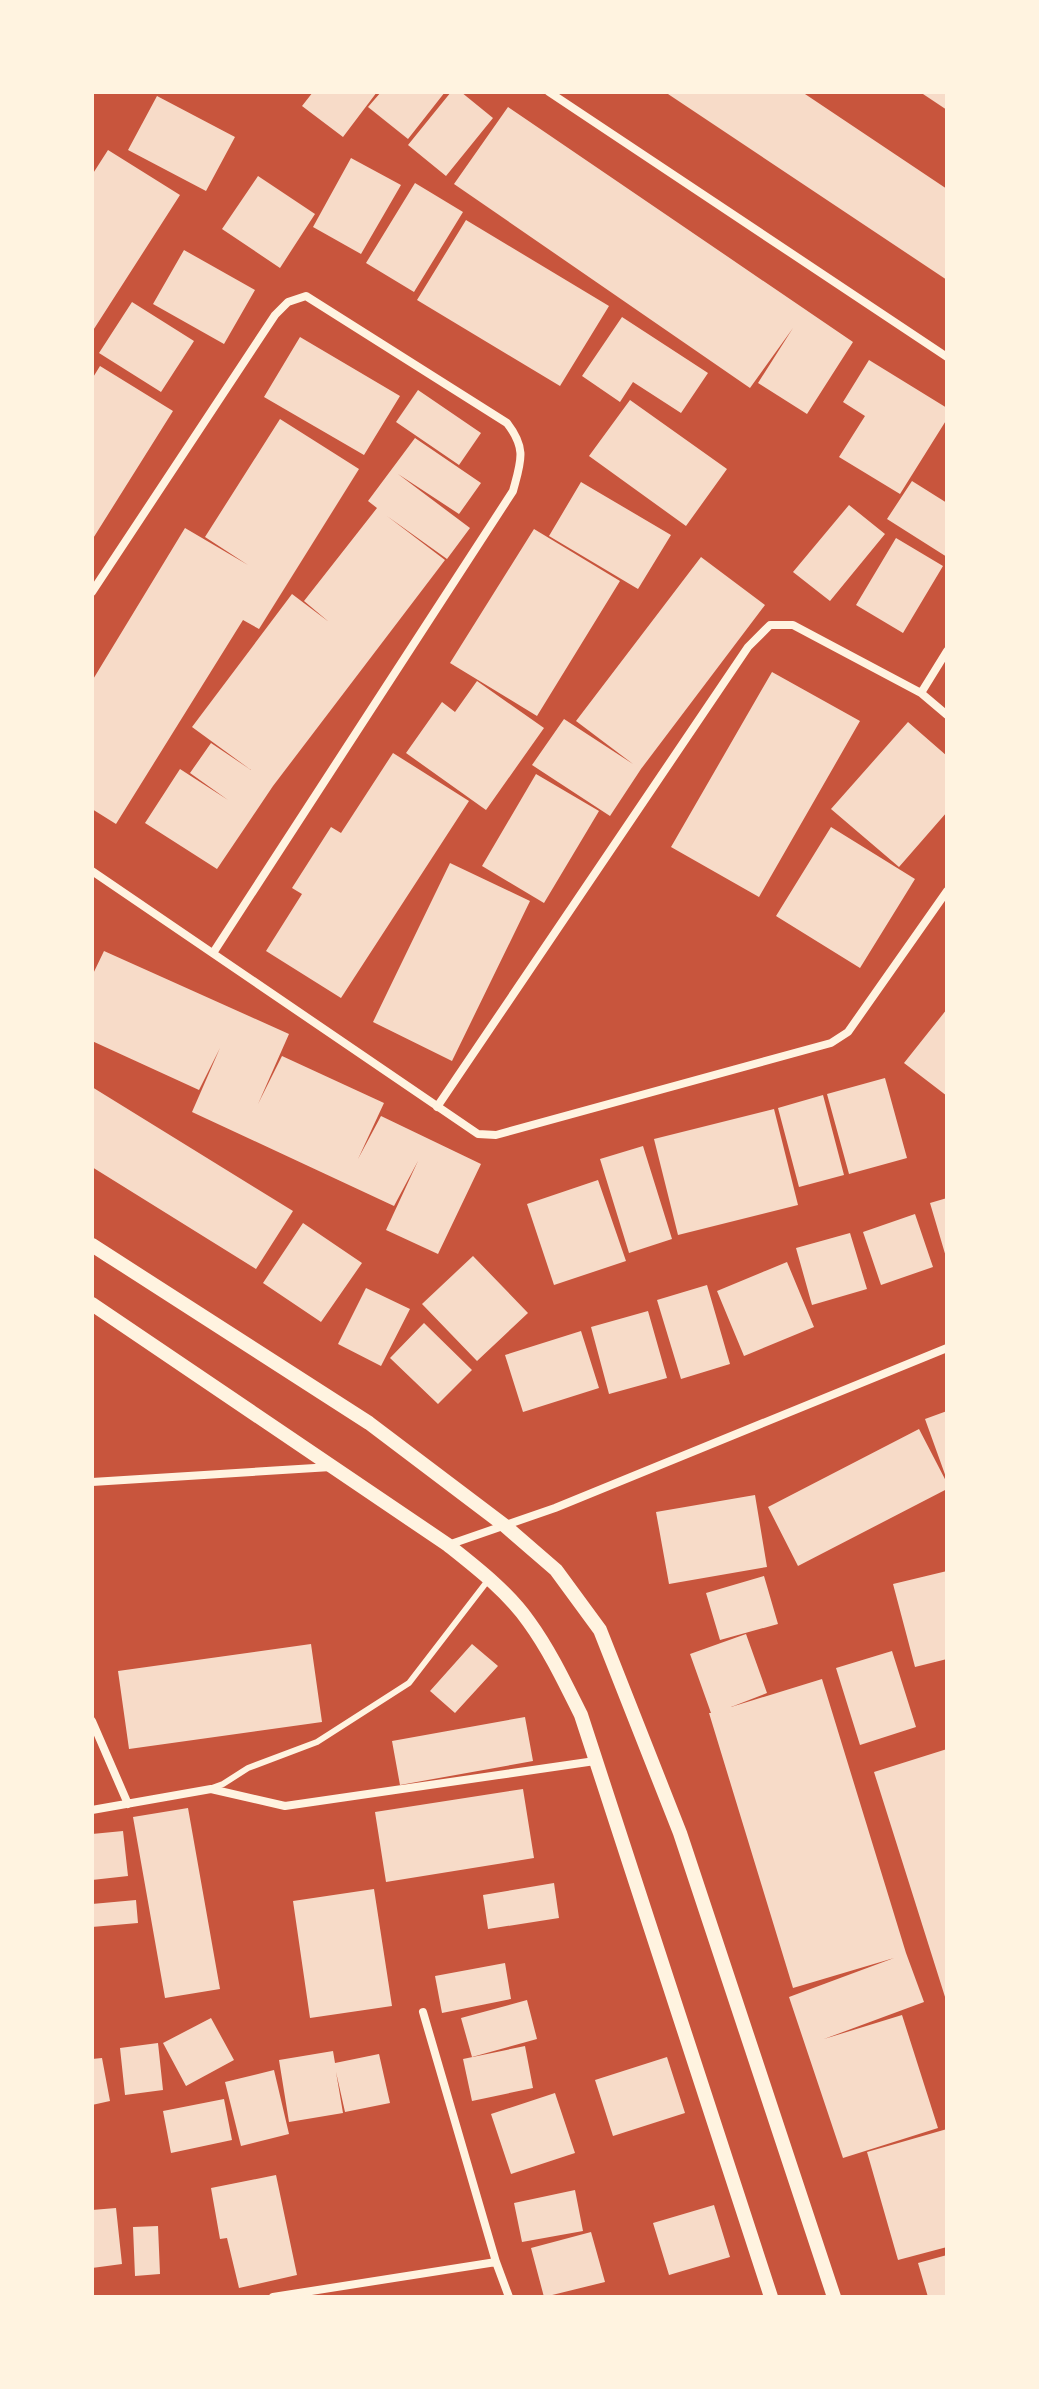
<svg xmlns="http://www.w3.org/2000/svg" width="1039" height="2389" font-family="Raleway,sans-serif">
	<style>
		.building { fill: #f7dbc8 }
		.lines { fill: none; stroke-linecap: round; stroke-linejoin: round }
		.service { stroke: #fff3e0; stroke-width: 6 }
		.minor { stroke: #fff3e0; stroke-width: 8 }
		.tertiary { stroke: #fff3e0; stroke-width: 14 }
	</style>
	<rect width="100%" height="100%" fill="#c8553d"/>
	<path class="building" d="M313,92H377L343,137L302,106Z
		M381,92H445L408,139L368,107Z
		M451,92H461L493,118L446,176L408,145Z
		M665,92H802L947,189V280Z
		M920,92H947V110Z
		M157,96L235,137L206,191L128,150Z
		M508,107L853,342L807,414L758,383L793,328L750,388L454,184Z
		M108,150L180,195L92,332V175Z
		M351,158L401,185L361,254L313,227Z
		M258,176L315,214L280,268L222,229Z
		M415,183L463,212L414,292L366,263Z
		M466,220L609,306L560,386L417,300Z
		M184,250L255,290L224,344L153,304Z
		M132,302L194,341L161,392L99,353Z
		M622,317L708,373L681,413L633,382L620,402L582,376Z
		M300,337L400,396L364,455L264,397Z
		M869,360L947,408V419L900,494L839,457L865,416L843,402Z
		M100,366L173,411L92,540V379Z
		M418,390L481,433L459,465L396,422Z
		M630,400L727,469L686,526L589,456Z
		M280,419L359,469L259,629L243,620L116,824L92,809V681L185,528L248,565L205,537Z
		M415,438L481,483L459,514L398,474L470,528L447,559L387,516L445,560L273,786L217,869L145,823L180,769L228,800L190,773L211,743L251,770L192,727L292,594L329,622L304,601L377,508L368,501Z
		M912,481L947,503V557L887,519Z
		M581,482L671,535L638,589L549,536Z
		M849,505L885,534L830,601L793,572Z
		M534,529L620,581L537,716L450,663Z
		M896,538L943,566L903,633L856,605Z
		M701,557L765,605L641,769L610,816L532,765L564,719L633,764L576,721Z
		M772,672L860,721L759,897L671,847Z
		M477,681L544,728L486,810L406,753L442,702L455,712Z
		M908,722L947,756V812L899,867L831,809Z
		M393,753L469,801L341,998L266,951L302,894L292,888L331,827L341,833Z
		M536,774L599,811L544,903L482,866Z
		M831,827L915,879L860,968L776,916Z
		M450,863L530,901L452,1061L373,1022Z
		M104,951L289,1034L258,1104L282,1056L384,1103L358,1159L381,1116L481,1164L438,1254L386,1230L418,1161L394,1206L192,1112L220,1048L199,1090L92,1041V976Z
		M947,1009V1096L904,1063Z
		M885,1078L907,1158L849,1174L827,1094Z
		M92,1087L293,1211L256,1269L92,1167Z
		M823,1095L844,1175L799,1187L778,1108Z
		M774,1109L798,1205L678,1235L654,1139Z
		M643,1146L672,1239L629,1253L600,1159Z
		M598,1180L626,1261L554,1285L527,1204Z
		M947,1198V1257H946L930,1203Z
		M915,1214L933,1267L881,1285L863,1232Z
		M303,1223L362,1263L321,1322L263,1283Z
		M850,1233L867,1289L812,1305L796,1248Z
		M473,1256L528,1313L477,1361L422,1304Z
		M787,1262L814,1327L744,1356L717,1291Z
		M707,1285L730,1364L681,1379L657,1300Z
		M366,1288L410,1309L381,1366L338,1344Z
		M648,1311L667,1378L609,1394L591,1327Z
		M424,1323L472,1370L438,1404L390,1358Z
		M581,1331L599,1388L523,1412L505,1355Z
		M947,1411V1480L925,1419Z
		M919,1429L947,1483V1489L798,1566L768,1507Z
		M755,1495L767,1567L669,1584L656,1512Z
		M947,1571V1659L915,1667L893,1584Z
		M764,1576L778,1624L720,1640L706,1593Z
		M746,1634L767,1693L731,1707L822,1679L906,1953L924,2002L824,2039L902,2015L938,2128L843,2158L789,1997L894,1958L793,1988L709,1713H711L690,1654Z
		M311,1644L322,1722L129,1749L118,1671Z
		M472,1644L498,1666L455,1713L430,1691Z
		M892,1651L916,1727L860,1745L836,1668Z
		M525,1717L533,1761L400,1785L392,1741Z
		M947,1749V1999L946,2000L874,1772Z
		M523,1789L534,1858L386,1882L375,1812Z
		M188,1808L220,1989L165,1998L133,1817Z
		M123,1831L128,1876L92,1880V1834Z
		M554,1883L559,1918L488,1929L483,1895Z
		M374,1889L392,2006L310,2018L293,1901Z
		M136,1900L138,1923L92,1927V1904Z
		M505,1963L511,1999L442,2013L435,1976Z
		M527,2000L537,2039L472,2057L461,2018Z
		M211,2018L234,2060L186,2086L163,2043Z
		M158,2043L163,2090L125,2095L120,2048Z
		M525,2046L533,2088L472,2101L463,2059Z
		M333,2051L335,2063L379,2054L390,2103L345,2112L336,2072L343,2113L289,2122L279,2060Z
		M667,2057L685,2113L613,2136L595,2080Z
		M102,2058L110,2101L92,2105V2059Z
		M274,2070L289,2134L241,2146L225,2082Z
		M555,2093L575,2153L511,2174L491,2114Z
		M224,2099L232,2140L171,2153L163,2111Z
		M947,2129V2247L898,2260L867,2152Z
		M276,2175L297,2275L239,2288L227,2238L220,2239L211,2188Z
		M575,2190L583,2231L522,2242L514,2203Z
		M714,2205L730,2257L669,2275L653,2223Z
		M116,2208L122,2264L92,2268V2210Z
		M158,2226L160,2274L135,2276L133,2227Z
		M591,2232L605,2282L544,2297L531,2248Z
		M947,2255V2297H928L918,2263Z"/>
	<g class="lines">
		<path class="service" d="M212,1788L223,1784L248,1768L317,1742L409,1683L489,1579"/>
		<path class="minor" d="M549,92L947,357
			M92,592L275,315L288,302L306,296L507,423C527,449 521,461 513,491L213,953
			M947,651L921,693L947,715
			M92,871L478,1134L496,1135L831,1043L848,1032L947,891
			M437,1107L748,647L770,625H793L921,693
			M92,1482L331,1467
			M448,1545L555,1508L947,1348
			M92,1721L128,1804
			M92,1810L211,1789L285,1806L595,1761
			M423,2012L496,2262L509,2297
			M273,2297L496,2262"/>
		<path class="tertiary" d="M92,1245L369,1423L504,1525L556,1570L600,1630L680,1833L834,2297
			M92,1304L448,1545C477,1568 508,1592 529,1622C550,1651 565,1683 581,1715L771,2297"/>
	</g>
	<rect width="1039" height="2389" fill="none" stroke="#fff3e0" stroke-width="188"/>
</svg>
